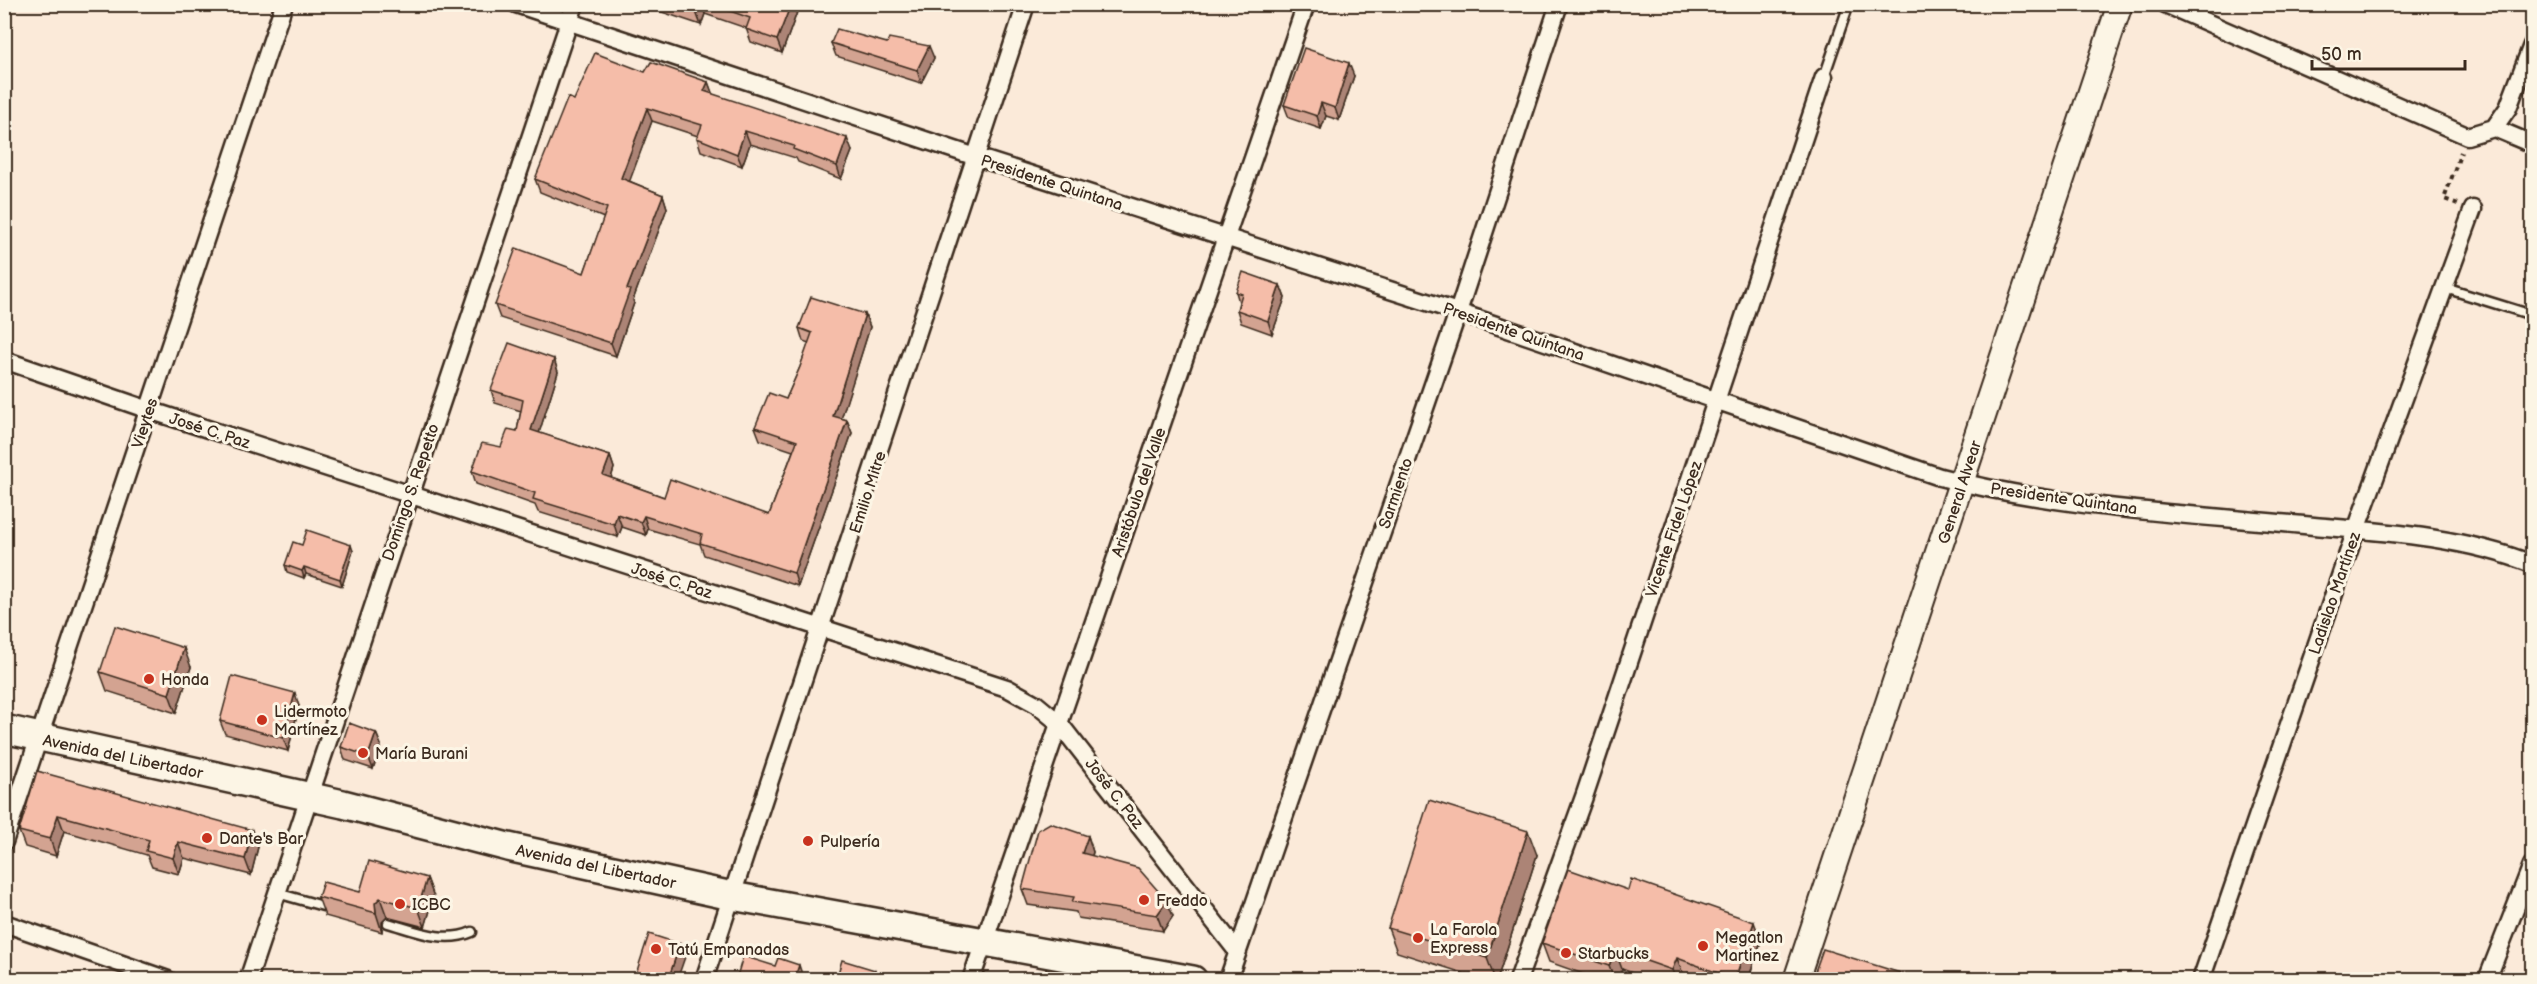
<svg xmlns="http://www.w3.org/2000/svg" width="2537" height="984" font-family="'Balsamiq Sans',sans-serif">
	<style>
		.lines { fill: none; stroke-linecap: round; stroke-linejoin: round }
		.lane-casing { stroke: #3b2a1e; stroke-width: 13 }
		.street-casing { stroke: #3b2a1e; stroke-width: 21 }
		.secondary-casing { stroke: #3b2a1e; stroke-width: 28 }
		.primary-casing { stroke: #3b2a1e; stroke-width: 32 }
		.path { stroke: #3b2a1e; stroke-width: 4; stroke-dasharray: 4.5 4.5; stroke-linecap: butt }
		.lane { stroke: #fcf5e5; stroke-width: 8 }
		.street { stroke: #fcf5e5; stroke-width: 16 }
		.secondary { stroke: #fcf5e5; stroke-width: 24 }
		.primary { stroke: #fcf5e5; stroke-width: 27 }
		.wall { fill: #d3a391; stroke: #3b2a1e; stroke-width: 1.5 }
		.shaded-wall { fill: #ac8476; stroke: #3b2a1e; stroke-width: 1.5 }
		.building { fill: #f5bda9; stroke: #3b2a1e; stroke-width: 1.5 }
		.poi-dot { fill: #c8321e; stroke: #fcf5e5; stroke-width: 2 }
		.labels { text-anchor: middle; stroke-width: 6; stroke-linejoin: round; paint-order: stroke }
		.street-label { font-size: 16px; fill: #3b2a1e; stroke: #fcf5e5 }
		.poi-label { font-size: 16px; fill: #3b2a1e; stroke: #fcf5e5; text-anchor: start }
	</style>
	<rect width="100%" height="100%" fill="#fbead9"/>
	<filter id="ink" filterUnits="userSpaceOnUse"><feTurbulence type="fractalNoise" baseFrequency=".0167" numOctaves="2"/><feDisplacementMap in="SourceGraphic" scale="12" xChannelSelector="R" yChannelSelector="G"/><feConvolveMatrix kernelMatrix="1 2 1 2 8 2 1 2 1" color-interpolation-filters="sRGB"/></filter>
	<g filter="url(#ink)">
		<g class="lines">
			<g class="lane-casing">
				<path id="lane" d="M1824,77L1849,4
					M2445,288L2532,315
					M277,893L323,906
					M388,923C416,931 444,944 472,932"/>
			</g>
			<g class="street-casing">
				<path id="street" d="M516,4L976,157L1458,312L1940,477C2062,509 2189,514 2314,526C2387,532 2464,537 2532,564
					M2165,4L2467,136L2494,128
					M2494,128L2508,108L2532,45
					M2494,128L2532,144
					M4,360L149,410L1007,688L1036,704L1059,723L1237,951
					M4,842L284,4
					M4,923L168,980
					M248,980L575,4
					M704,980L1026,4
					M971,980L1306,4
					M1228,980L1458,312L1559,4
					M1518,980L1585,794L1824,77
					M2201,980L2356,530L2473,209
					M2487,980L2532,865"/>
			</g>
			<g class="secondary-casing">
				<path id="secondary" d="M1796,980L2120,4"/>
			</g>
			<g class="primary-casing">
				<path id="primary" d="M4,729L343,804L508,847L732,896L1193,980"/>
			</g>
			<path class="path" d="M2458,204L2444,199L2461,152"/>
			<use href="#lane" class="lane"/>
			<use href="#street" class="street"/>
			<use href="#secondary" class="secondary"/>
			<use href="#primary" class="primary"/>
		</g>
		<path class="wall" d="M638,4H800L782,53L751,42L746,28L705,14L701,25Z
			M831,43H887L934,58L921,83L836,56Z
			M645,72L708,82L712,94L852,151L841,179L798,162L796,158L750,144L742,166L701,151L697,138L698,136L652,121L629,181L663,195L667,208L633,300L634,303L616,356L500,318L495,305L584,273L604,218L540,192L535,179Z
			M1354,76L1339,120L1326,116L1321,129L1289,118L1284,105Z
			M1280,285L1285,298L1272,334L1241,323L1237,310L1239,302L1236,292Z
			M865,314L870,327L841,418L847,420L852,433L798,586L704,555L700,544L648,529L646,535L622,527L618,537L538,512L535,505L476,484L472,471L501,447L517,431L521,411L495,403L491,390L554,359L558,372L539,433L610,456L614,468L611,478L664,497L769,515L793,451L760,440L755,427L786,399L800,367L809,343L803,341L799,328Z
			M302,545L353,551L342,586L306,574L304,578L287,572L285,565Z
			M191,667L176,713L107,691L100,672Z
			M299,706L288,751L225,734L220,721Z
			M376,733L381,745L373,769L345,760L341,747Z
			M37,771L258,847L251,875L184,858L179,874L152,867L147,855L64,831L56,856L25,847L19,831Z
			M1088,836L1093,852L1092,856L1173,916L1163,931L1078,918L1076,912L1028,905L1022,889Z
			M1537,855L1497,980H1485L1397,952L1388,928Z
			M427,878L434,897L425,927L387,917L382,922V932L325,916L318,897L360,892Z
			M1761,941L1748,980H1691L1684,977L1683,980H1651L1622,969L1618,980H1600L1549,962L1542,943Z"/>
		<path class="shaded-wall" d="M699,4H702L705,14L701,25L696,12Z
			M791,4H800L782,53L777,40Z
			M929,46L934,58L921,83L917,70Z
			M1349,63L1354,76L1339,120L1335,108Z
			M708,82L713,95L704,91Z
			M1321,103L1326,116L1321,129L1317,116Z
			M647,108L652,121L626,191L621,178Z
			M745,131L750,144L742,166L737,154Z
			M847,138L852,151L841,179L837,166Z
			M663,195L667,208L633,300L634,303L616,356L611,343L627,289Z
			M1280,285L1285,298L1272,334L1268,321Z
			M865,314L870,327L838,429L833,416Z
			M554,359L558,372L536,443L531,430Z
			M847,420L852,433L798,586L794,573Z
			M610,456L614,468L608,488L603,475Z
			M617,514L622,527L618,537L614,524Z
			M644,516L648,529L646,535L641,522Z
			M351,545L353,551L342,586L340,579Z
			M304,567L306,574L304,578L302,571Z
			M184,648L191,667L176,713L169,694Z
			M295,693L299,706L288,751L283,738Z
			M376,733L381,745L373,769L368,756Z
			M58,815L64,831L56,856L50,839Z
			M252,830L258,847L251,875L245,859Z
			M1528,831L1537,855L1497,980H1495L1487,958Z
			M1088,836L1093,852L1088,869L1082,853Z
			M178,842L184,858L179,874L173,858Z
			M427,878L434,897L425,927L418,908Z
			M380,898L387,917L382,922V932L376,913L375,903Z
			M1167,901L1173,916L1163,931L1157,915Z
			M1754,922L1761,941L1748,980H1735Z
			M680,944L685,957L677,980H668Z
			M1615,950L1622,969L1618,980H1614L1609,966Z
			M1677,958L1684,977L1683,980H1676L1672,970Z
			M799,965L803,977V980H794Z
			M875,970L878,980H872Z"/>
		<path class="building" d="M672,4H699L696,12Z
			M710,4H791L777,40L746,29L750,18Z
			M837,29L887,43L889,38L929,46L917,70L831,43Z
			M1304,48L1349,63L1335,108L1321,103L1317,116L1284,105Z
			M595,53L645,72L651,62L708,82L704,91L847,138L837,166L793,149L794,146L745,131L737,154L697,138L702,125L647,108L621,178L663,195L627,289L630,290L611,343L495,305L516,248L584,273L607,208L535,179L568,97L574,100Z
			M1243,272L1280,285L1268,321L1237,310L1242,294L1236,292Z
			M811,297L865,314L833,416L847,420L794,573L700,543L702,534L644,516L641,522L617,514L614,524L533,499L535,493L472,471L482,443L501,447L508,429L517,431L523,400L491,390L509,343L554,359L531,430L610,456L603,475L664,497L670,479L769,515L797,441L755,427L769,393L786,399L800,367L812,333L799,328Z
			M307,530L351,545L340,579L304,567L302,571L285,565L293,542L302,545Z
			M115,626L184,648L169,694L100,672Z
			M232,676L295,693L283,738L220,721Z
			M349,723L376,733L368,756L341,747Z
			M37,771L252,830L245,859L178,842L173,858L146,851L149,840L58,815L50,839L19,831Z
			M1429,800L1528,831L1487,958L1388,928Z
			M1050,823L1088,836L1082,853L1138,868L1167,901L1157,915L1072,902L1074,897L1022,889L1038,830Z
			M369,861L427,878L418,908L380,898L375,903L376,913L318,897L323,882L360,892Z
			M1568,869L1628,890L1631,879L1754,922L1735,979L1677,958L1672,970L1615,950L1609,966L1542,943Z
			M649,934L680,944L668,980H634Z
			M1823,949L1923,980H1812Z
			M743,956L775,966L778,958L799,965L794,980H736Z
			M842,960L875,970L872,980H836Z
			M2015,976L2025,980H2014Z"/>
	</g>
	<g class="poi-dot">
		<circle cx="149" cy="679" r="6"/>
		<circle cx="262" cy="720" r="6"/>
		<circle cx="363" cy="753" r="6"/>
		<circle cx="207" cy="838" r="6"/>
		<circle cx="808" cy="841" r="6"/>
		<circle cx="1144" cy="900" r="6"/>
		<circle cx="400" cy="904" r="6"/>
		<circle cx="1418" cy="938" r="6"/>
		<circle cx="1703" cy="946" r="6"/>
		<circle cx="656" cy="949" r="6"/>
		<circle cx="1566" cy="953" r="6"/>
	</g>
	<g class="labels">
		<g class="street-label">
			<text transform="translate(1052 182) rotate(18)" y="6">Presidente Quintana</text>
			<text transform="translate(1514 331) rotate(19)" y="6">Presidente Quintana</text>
			<text transform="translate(144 423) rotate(-72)" y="6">Vieytes</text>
			<text transform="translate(210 430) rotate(18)" y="6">José C. Paz</text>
			<text transform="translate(410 492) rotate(-71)" y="6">Domingo S. Repetto</text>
			<text transform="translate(867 492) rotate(-72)" y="6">Emilio Mitre</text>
			<text transform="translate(1138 492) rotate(-71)" y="6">Aristóbulo del Valle</text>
			<text transform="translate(1959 492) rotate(-72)" y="6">General Alvear</text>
			<text transform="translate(1395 493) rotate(-71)" y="6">Sarmiento</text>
			<text transform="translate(2064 498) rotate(8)" y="6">Presidente Quintana</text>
			<text transform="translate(1673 529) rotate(-71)" y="6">Vicente Fidel López</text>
			<text transform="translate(672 580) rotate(18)" y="6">José C. Paz</text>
			<text transform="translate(2334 593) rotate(-71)" y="6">Ladislao Martínez</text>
			<text transform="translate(123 756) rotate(12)" y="6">Avenida del Libertador</text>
			<text transform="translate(1115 793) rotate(52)" y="6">José C. Paz</text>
			<text transform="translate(596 866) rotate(12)" y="6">Avenida del Libertador</text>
		</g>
		<g class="poi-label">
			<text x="161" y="685">Honda</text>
			<text x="274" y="717">Lidermoto<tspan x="274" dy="18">Martínez</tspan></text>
			<text x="375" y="759">María Burani</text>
			<text x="219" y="844">Dante's Bar</text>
			<text x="820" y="847">Pulpería</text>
			<text x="1156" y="906">Freddo</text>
			<text x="412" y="910">ICBC</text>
			<text x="1430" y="935">La Farola<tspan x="1430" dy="18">Express</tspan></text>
			<text x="1715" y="943">Megatlon<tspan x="1715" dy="18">Martinez</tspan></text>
			<text x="668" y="955">Tatú Empanadas</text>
			<text x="1578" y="959">Starbucks</text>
		</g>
	</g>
	<rect width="2537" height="984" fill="none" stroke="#fcf5e5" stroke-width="24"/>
	<rect x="12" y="12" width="2513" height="960" fill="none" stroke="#3b2a1e" stroke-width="2" filter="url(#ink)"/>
	<path d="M2312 60v9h153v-9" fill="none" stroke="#3b2a1e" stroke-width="3"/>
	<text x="2321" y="60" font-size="18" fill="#3b2a1e" stroke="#fcf5e5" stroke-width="4.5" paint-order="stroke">50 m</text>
</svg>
